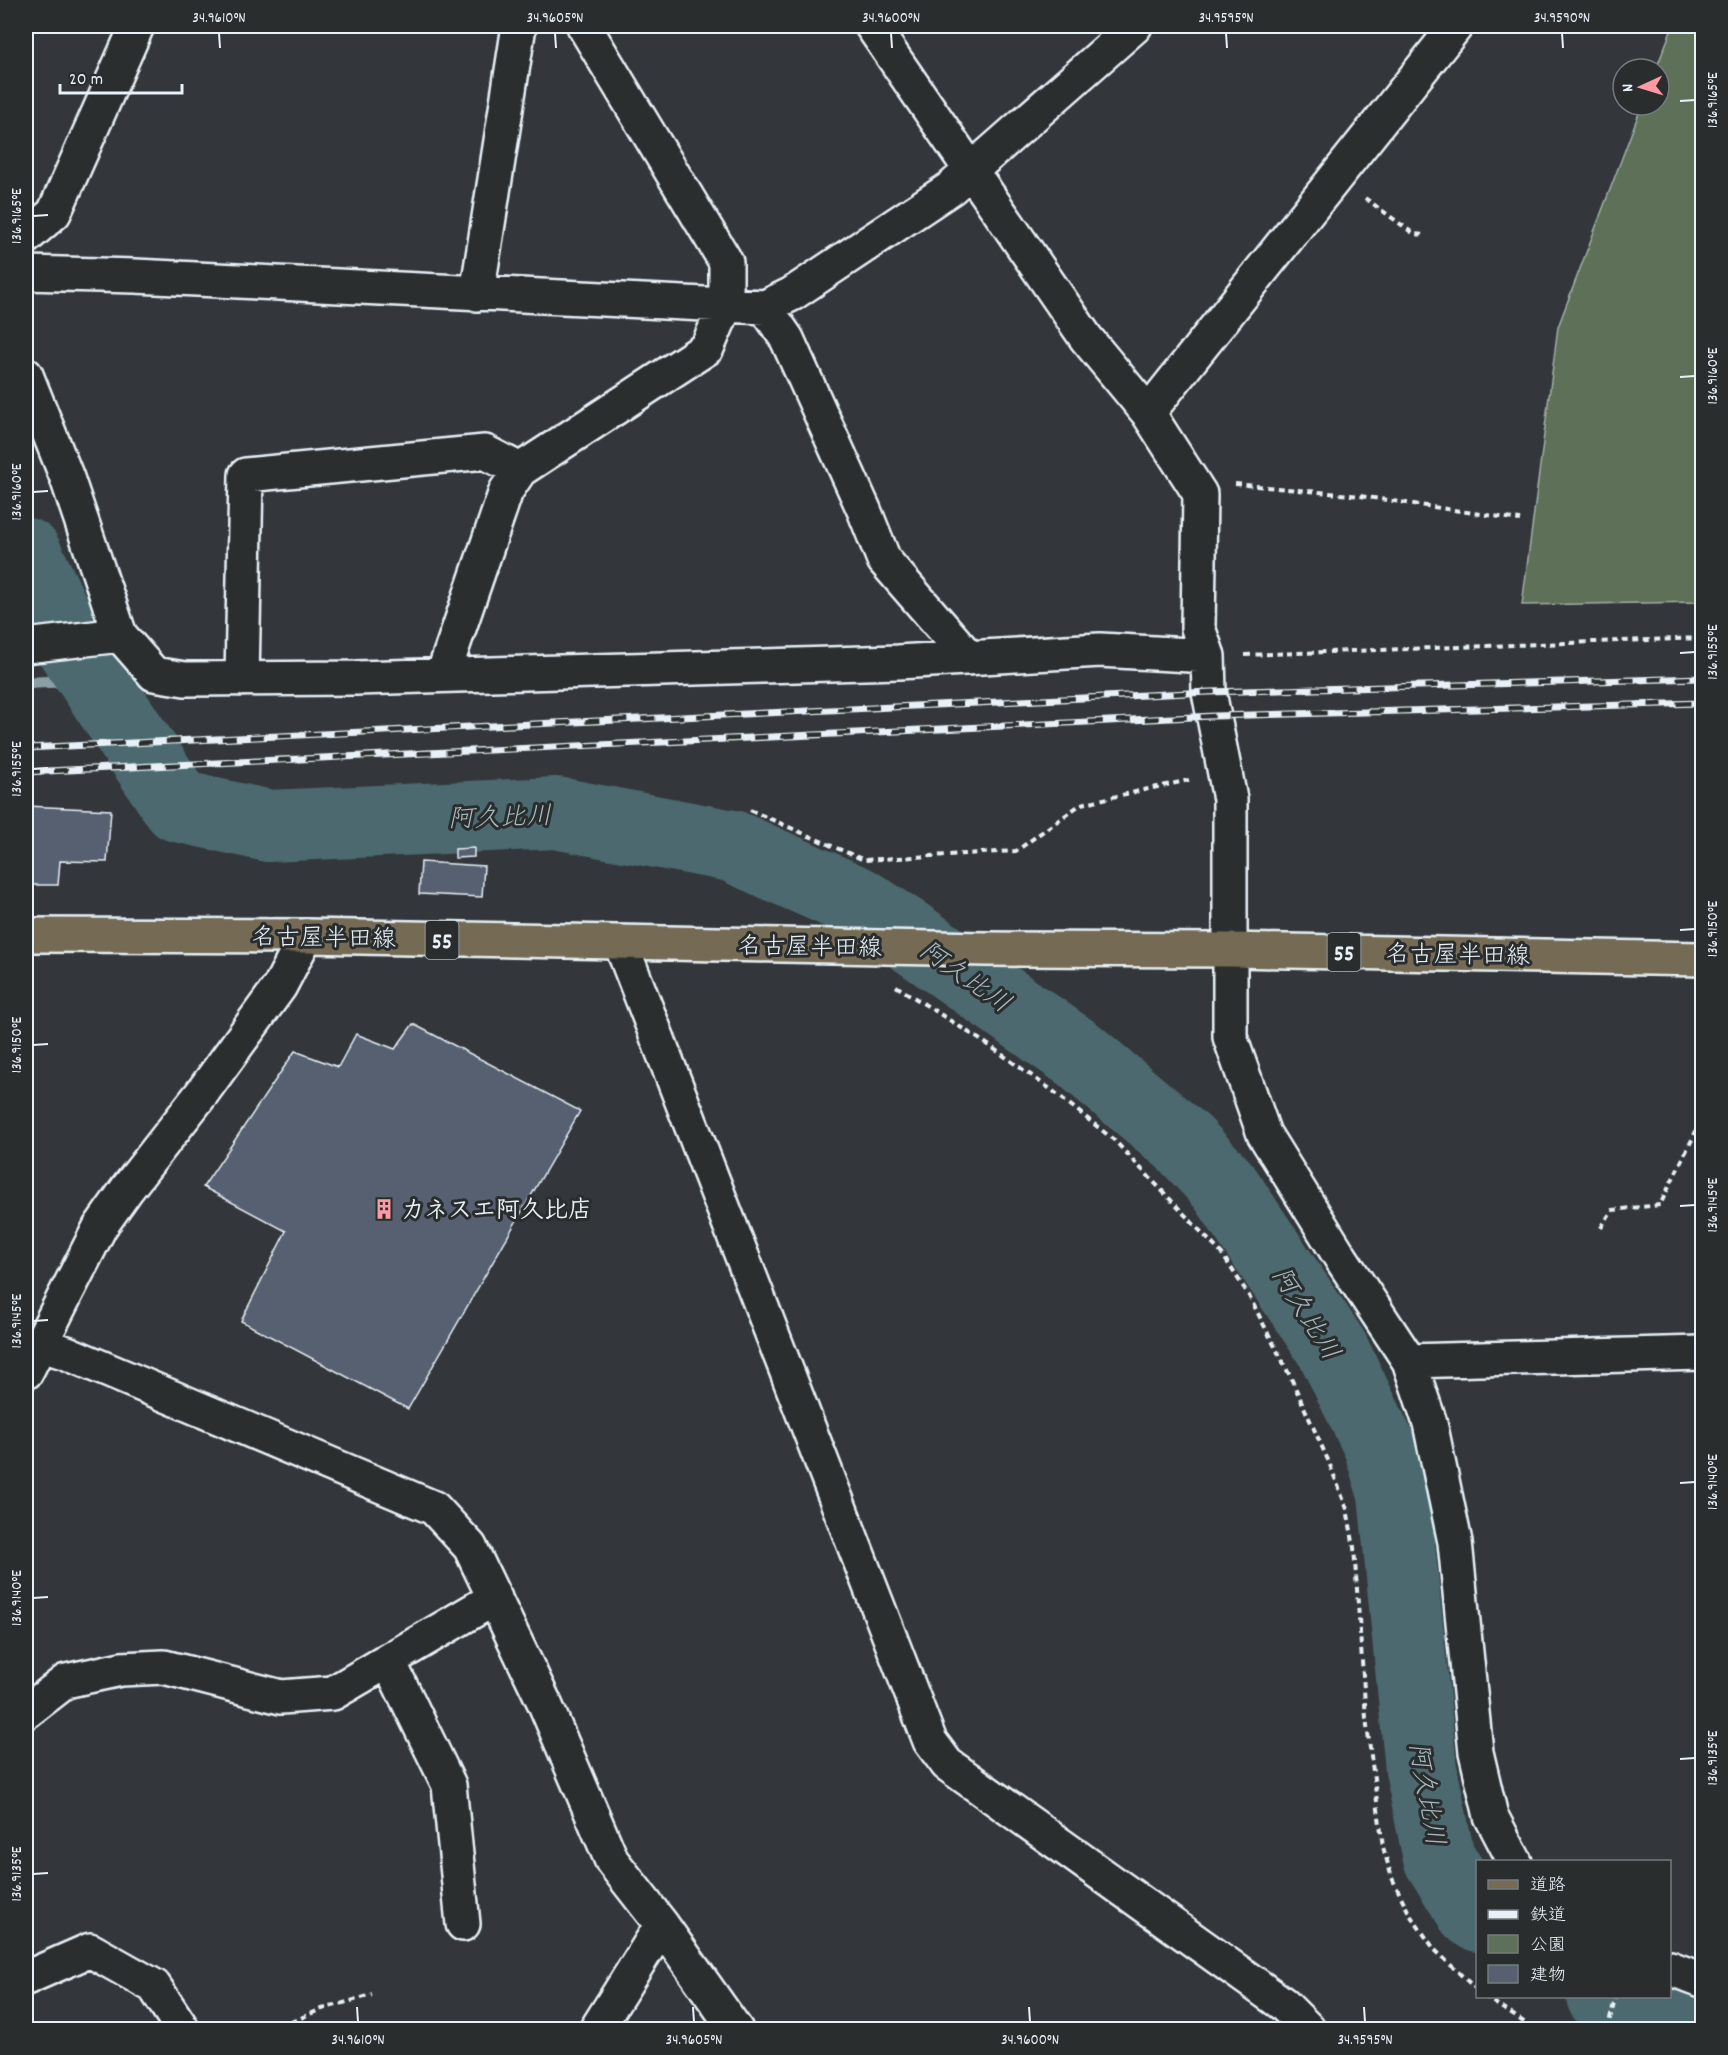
<svg xmlns="http://www.w3.org/2000/svg" width="1728" height="2055" font-family="Dekko,'Klee One',sans-serif">
	<style>
		.green { fill: #5e7059; stroke: #a3b0a8; stroke-width: 1.5 }
		.lines { fill: none; stroke-linecap: round; stroke-linejoin: round }
		.stream { stroke: #8a9fa5; stroke-width: 12 }
		.river { stroke: #4b696e; stroke-width: 72 }
		.building { fill: #566071; stroke: #e8f1f8; stroke-width: 1.5 }
		.minor-casing { stroke: #e8f1f8; stroke-width: 38 }
		.major-casing { stroke: #e8f1f8; stroke-width: 38 }
		.path { stroke: #e8f1f8; stroke-width: 4; stroke-dasharray: 6 4.5; stroke-linecap: butt }
		.minor { stroke: #2a2d2e; stroke-width: 33 }
		.major { stroke: #746b52; stroke-width: 33 }
		.rail-casing { stroke: #e8f1f8; stroke-width: 7 }
		.rail { stroke: #2a2d2e; stroke-width: 4.5; stroke-dasharray: 14; stroke-linecap: butt }
		.ticks { fill: none; stroke: #e8f1f8; stroke-width: 2 }
		.labels { text-anchor: middle; stroke-width: 6; stroke-linejoin: round; paint-order: stroke }
		.shield { fill: #2a2d2e; stroke: #afb6bb; stroke-width: 1.5 }
		.shield-label { font-size: 22px; font-weight: bold; fill: #e8f1f8 }
		.street-label { font-size: 24px; fill: #e8f1f8; stroke: #2a2d2e }
		.poi-label { font-size: 24px; font-weight: bold; fill: #e8f1f8; stroke: #2a2d2e; text-anchor: start }
		.water-label { font-size: 26px; font-style: italic; fill: #a9bbc1; stroke: #2a2d2e }
		.neatline { fill: none; stroke: #e8f1f8; stroke-width: 2 }
		.ticks-label { font-size: 15px; text-anchor: middle; fill: #e8f1f8 }
	</style>
	<rect width="100%" height="100%" fill="#33373b"/>
	<filter id="ink" filterUnits="userSpaceOnUse"><feTurbulence type="fractalNoise" baseFrequency=".0167" numOctaves="2"/><feDisplacementMap in="SourceGraphic" scale="12" xChannelSelector="R" yChannelSelector="G"/><feConvolveMatrix kernelMatrix="1 2 1 2 8 2 1 2 1" color-interpolation-filters="sRGB"/></filter>
	<g filter="url(#ink)">
		<path class="green" d="M1673,26H1702V602L1522,605L1558,327L1642,105H1659V69H1656Z"/>
		<g class="lines">
			<path class="stream" d="M26,683L94,680"/>
			<path class="river" d="M26,554L65,636L178,806L269,826L556,813L732,846L857,902L908,935L1078,1054L1184,1143L1224,1186L1333,1350L1379,1445L1394,1494L1421,1769L1439,1858L1472,1911L1478,1916
				M1602,1996L1619,2005L1702,2029"/>
		</g>
		<path class="building" d="M26,806L111,810L107,862L60,861L58,885H26Z
			M474,848V857L455,858V849Z
			M421,862L484,866L482,897L419,894Z
			M413,1024L580,1111L408,1409L241,1321L286,1231L203,1187L295,1051L338,1067L356,1034L395,1049Z"/>
		<g class="lines">
			<g class="minor-casing">
				<path id="minor" d="M872,26L1086,338L1148,413L1200,494L1198,628L1208,656L1209,692L1230,799V1037L1264,1134L1341,1258L1409,1361L1430,1423L1455,1542L1476,1752L1491,1816L1515,1862
					M26,237L54,213L137,26
					M26,273L135,276L765,307L792,294L951,188L1135,26
					M477,294L519,26
					M765,307L787,339L864,510L884,560L969,658
					M26,375L67,478L120,635L154,674L185,679L356,678L898,662L1100,650L1208,656
					M1148,413L1456,26
					M26,646L120,635
					M443,675L506,491L520,470L707,348L726,304V262L584,26
					M242,679L246,475L485,452L520,470
					M621,944L930,1741L947,1764L1283,2004L1309,2030
					M26,1344H39L67,1353L434,1508L470,1547L545,1704L612,1861L662,1925L736,2030
					M1409,1361L1702,1353
					M26,1372L100,1227L127,1189L202,1093L280,986L306,936
					M388,1660L449,1785L463,1924
					M26,1712L66,1681L121,1669L164,1667L281,1697L333,1693L495,1598
					M1670,1968L1702,1980
					M26,1978L90,1950L154,1986L183,2030
					M596,2030L662,1925"/>
			</g>
			<g class="major-casing">
				<path id="major" d="M26,935L306,936L986,949L1231,950L1702,959"/>
			</g>
			<path class="path" d="M1365,198L1414,234L1424,235
				M1235,484L1360,496L1520,520
				M1245,655L1702,638
				M750,810L864,860L1016,851L1081,804L1189,780
				M896,986L990,1046L1053,1091L1114,1140L1222,1254L1248,1294L1290,1376L1328,1460L1347,1509L1354,1547L1366,1718L1383,1847L1392,1878L1410,1915L1435,1950L1478,1991
				M1601,1228L1612,1210L1660,1205L1702,1119
				M1484,1996L1536,2030
				M272,2030L322,2009L372,1995
				M1607,2030L1616,1996"/>
			<use href="#minor" class="minor"/>
			<use href="#major" class="major"/>
			<g class="rail-casing">
				<path id="rail" d="M26,748L1209,692L1702,678
					M26,772L1214,716L1702,703"/>
			</g>
			<use href="#rail" class="rail"/>
		</g>
	</g>
	<path class="ticks" d="M219,33L220,48M555,33L556,48M891,33L892,48M1226,33L1227,48M1562,33L1563,48M1680,101L1695,100M33,216L48,215M1680,377L1695,376M33,492L48,491M1680,653L1695,652M33,769L48,768M1680,930L1695,929M33,1045L48,1044M1680,1206L1695,1205M33,1321L48,1320M1680,1483L1695,1482M33,1598L48,1597M1680,1759L1695,1758M33,1874L48,1873M357,2007L358,2022M693,2007L694,2022M1029,2007L1030,2022M1364,2007L1365,2022"/>
	<defs>
		<g id="building-bare" transform="scale(1.62)"><path d="M-4-6H4V6H1V3H-1V6H-4ZM-2.5-4.3h1.7v1.8h-1.7ZM.8-4.3h1.7v1.8H.8ZM-2.5-1h1.7V.8h-1.7ZM.8-1h1.7V.8H.8Z" fill="#ff9aa2" stroke="#2a2d2e" stroke-width="2.5" paint-order="stroke"/></g>
	</defs>
	<g fill-rule="evenodd">
		<use href="#building-bare" x="384" y="1209"/>
	</g>
	<g class="labels">
		<g class="shield">
			<rect x="425.5" y="921" width="33" height="38" rx="4.5"/>
			<rect x="1327.5" y="933" width="33" height="38" rx="4.5"/>
		</g>
		<g class="shield-label">
			<text x="442" y="948">55</text>
			<text x="1344" y="960">55</text>
		</g>
		<g class="street-label">
			<text transform="translate(324 937) rotate(1)" y="8">名古屋半田線</text>
			<text transform="translate(810 946) rotate(1)" y="8">名古屋半田線</text>
			<text transform="translate(1458 954) rotate(1)" y="8">名古屋半田線</text>
		</g>
		<g class="poi-label">
			<text x="401" y="1217">カネスエ阿久比店</text>
		</g>
		<g class="water-label">
			<text transform="translate(500 816) rotate(-2)" y="9">阿久比川</text>
			<text transform="translate(966 976) rotate(35)" y="9">阿久比川</text>
			<text transform="translate(1307 1313) rotate(58)" y="9">阿久比川</text>
			<text transform="translate(1428 1794) rotate(80)" y="9">阿久比川</text>
		</g>
	</g>
	<rect width="1728" height="2055" fill="none" stroke="#2a2d2e" stroke-width="66"/>
	<rect x="1476" y="1860" width="195" height="138" fill="#2a2d2e" stroke="#767b7f" stroke-width="1.5"/>
	<rect x="1488" y="1880" width="30" height="9" fill="#746b52" stroke="#767b7f" stroke-width="1.5"/>
	<text x="1530" y="1890" font-size="18" fill="#e8f1f8">道路</text>
	<rect x="1488" y="1910" width="30" height="9" fill="#e8f1f8" stroke="#767b7f" stroke-width="1.5"/>
	<text x="1530" y="1920" font-size="18" fill="#e8f1f8">鉄道</text>
	<rect x="1488" y="1935" width="30" height="18" fill="#5e7059" stroke="#767b7f" stroke-width="1.5"/>
	<text x="1530" y="1950" font-size="18" fill="#e8f1f8">公園</text>
	<rect x="1488" y="1965" width="30" height="18" fill="#566071" stroke="#767b7f" stroke-width="1.5"/>
	<text x="1530" y="1980" font-size="18" fill="#e8f1f8">建物</text>
	<g transform="translate(1641 87) rotate(266)"><circle r="28" fill="#2a2d2e" stroke="#767b7f" stroke-width="1.5"/>
	<path d="M0-4.5L10 22L0 15L-10 22Z" fill="#ff9aa2"/>
	<text y="-9" font-size="16" font-weight="bold" text-anchor="middle" fill="#e8f1f8">N</text>
	</g>
	<path d="M60 84v9h122v-9" fill="none" stroke="#e8f1f8" stroke-width="3"/>
	<text x="69" y="84" font-size="18" fill="#e8f1f8" stroke="#2a2d2e" stroke-width="4.5" paint-order="stroke">20 m</text>
	<rect x="33" y="33" width="1662" height="1989" class="neatline"/>
	<g class="ticks-label">
		<text x="219" y="22">34.9610°N</text>
		<text x="555" y="22">34.9605°N</text>
		<text x="891" y="22">34.9600°N</text>
		<text x="1226" y="22">34.9595°N</text>
		<text x="1562" y="22">34.9590°N</text>
		<text transform="translate(1712 100) rotate(-90)" y="5">136.9165°E</text>
		<text transform="translate(16 216) rotate(-90)" y="5">136.9165°E</text>
		<text transform="translate(1712 376) rotate(-90)" y="5">136.9160°E</text>
		<text transform="translate(16 492) rotate(-90)" y="5">136.9160°E</text>
		<text transform="translate(1712 652) rotate(-90)" y="5">136.9155°E</text>
		<text transform="translate(16 769) rotate(-90)" y="5">136.9155°E</text>
		<text transform="translate(1712 929) rotate(-90)" y="5">136.9150°E</text>
		<text transform="translate(16 1045) rotate(-90)" y="5">136.9150°E</text>
		<text transform="translate(1712 1205) rotate(-90)" y="5">136.9145°E</text>
		<text transform="translate(16 1321) rotate(-90)" y="5">136.9145°E</text>
		<text transform="translate(1712 1482) rotate(-90)" y="5">136.9140°E</text>
		<text transform="translate(16 1598) rotate(-90)" y="5">136.9140°E</text>
		<text transform="translate(1712 1758) rotate(-90)" y="5">136.9135°E</text>
		<text transform="translate(16 1874) rotate(-90)" y="5">136.9135°E</text>
		<text x="358" y="2044">34.9610°N</text>
		<text x="694" y="2044">34.9605°N</text>
		<text x="1030" y="2044">34.9600°N</text>
		<text x="1365" y="2044">34.9595°N</text>
	</g>
</svg>
